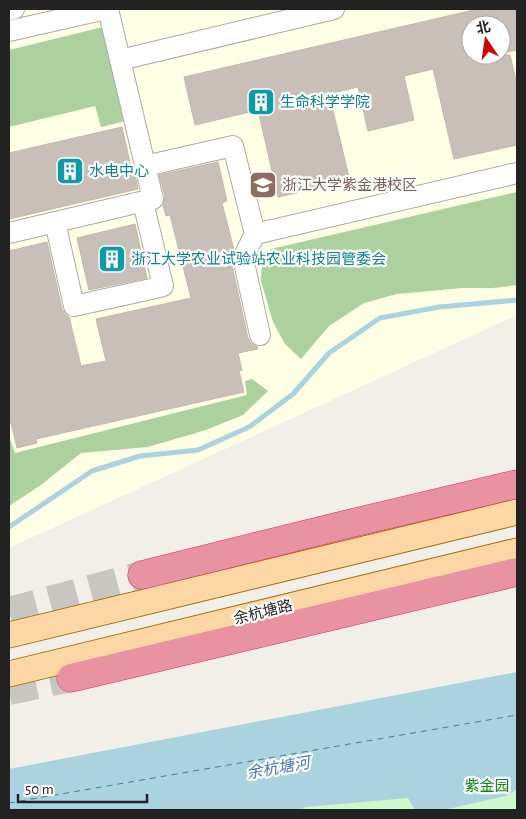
<svg xmlns="http://www.w3.org/2000/svg" width="526" height="819" font-family="'Alegreya Sans','Noto Sans SC',sans-serif">
	<style>
		.education { fill: #ffffe5; fill-rule: evenodd }
		.forest { fill: #add19e }
		.park { fill: #c8facc }
		.water { fill: #aad3df }
		.lines { fill: none; stroke-linecap: round; stroke-linejoin: round }
		.stream { stroke: #aad3df; stroke-width: 5 }
		.ferry { stroke: #4a7aab; stroke-width: 1; stroke-dasharray: 6 5; stroke-linecap: butt }
		.building { fill: #c7bfb8; stroke: #c4b6ab }
		.highway-tunnel { stroke: #c8c6c1; stroke-width: 28; stroke-dasharray: 28 14; stroke-linecap: butt }
		.minor-casing { stroke: #a9a9a9; stroke-width: 22 }
		.major-casing { stroke: #a06b00; stroke-width: 27 }
		.highway-casing { stroke: #dc2a67; stroke-width: 29 }
		.minor { stroke: #fff; stroke-width: 20 }
		.major { stroke: #fcd6a4; stroke-width: 25 }
		.highway { stroke: #e892a2; stroke-width: 28 }
		.labels { text-anchor: middle; stroke-width: 4.5; stroke-linejoin: round; paint-order: stroke }
		.culture-label { font-size: 15px; fill: #0d838f; stroke: #fff; text-anchor: start }
		.education-label { font-size: 15px; fill: #785e54; stroke: #fff; text-anchor: start }
		.street-label { font-size: 15px; fill: #222; stroke: #fff }
		.park-label { font-size: 15px; fill: #0c8416; stroke: #fff }
		.water-label { font-size: 16px; font-style: italic; fill: #4a7aab; stroke: #fff }
	</style>
	<rect width="100%" height="100%" fill="#f2efe9"/>
	<path class="education" d="M9,9H517V315L9,548ZM471,25H501V55H471Z"/>
	<path class="forest" d="M107,26L130,120L101,127L95,106L9,127V50Z
		M517,192V285L493,288H462L397,294L364,303L329,326L301,359L285,344L273,322L261,281L262,261L271,249Z
		M252,379L268,391L243,415L206,430L148,447L81,453L41,485L9,506V436L15,453L247,395L245,381Z"/>
	<path class="park" d="M517,755V810H238Z"/>
	<path class="water" d="M517,672V789L509,795L444,810H415L408,798L306,807L300,810H9V769Z"/>
	<g class="lines">
		<path class="stream" d="M9,527L92,471L140,456L198,450L249,427L293,394L329,353L380,318L439,307L517,300"/>
		<path class="ferry" d="M9,803L517,715"/>
	</g>
	<path class="building" d="M478,9H517V50L501,53V25H471V55H510L517,85V145L454,159L433,69L404,76L414,120L368,131L358,87L329,94L350,181L278,197L258,110L195,125L184,77Z
		M122,127L133,176L135,175L138,189L9,219V153Z
		M218,162L227,201L222,203L234,250L231,261L248,338L251,343L257,346L258,349L238,353L242,370L239,371L244,392L36,439L37,443L17,448L11,423H9V251L47,242L62,309L65,314L69,317L81,366L106,361L96,319L191,298L170,215L166,216L163,205L165,196L159,175Z
		M135,224L147,278L89,290L77,238Z"/>
	<g class="lines">
		<path class="highway-tunnel" d="M9,611L142,575
			M9,691L71,678"/>
		<g class="minor-casing">
			<path id="minor" d="M9,10L14,9
				M9,31L106,9
				M120,60L334,9
				M145,166L233,146L255,234L243,258L260,335
				M55,222L74,306L151,289L163,286L143,202
				M9,233L153,199L108,9
				M255,234L517,173"/>
		</g>
		<g class="major-casing">
			<path id="major" d="M9,635L517,512
				M9,674L517,551"/>
		</g>
		<g class="highway-casing">
			<path id="highway" d="M142,575L348,524L517,484
				M71,678L517,572"/>
		</g>
		<use href="#minor" class="minor"/>
		<use href="#major" class="major"/>
		<use href="#highway" class="highway"/>
	</g>
	<defs>
		<g id="building-square" transform="scale(1.4375)"><rect x="-9" y="-9" width="18" height="18" rx="4" fill="#0f9aa8" stroke="#fff"/><path d="M-4-6H4V6H1V3H-1V6H-4ZM-2.5-4.3h1.7v1.8h-1.7ZM.8-4.3h1.7v1.8H.8ZM-2.5-1h1.7V.8h-1.7ZM.8-1h1.7V.8H.8Z" fill="#fff"/></g>
		<g id="university-square" transform="scale(1.4375)"><rect x="-9" y="-9" width="18" height="18" rx="4" fill="#8d6e63" stroke="#fff"/><path d="M0-5L7-2L0 1L-7-2ZM-4 1L0 2.5L4 1V4Q0 6-4 4Z" fill="#fff"/></g>
	</defs>
	<g fill-rule="evenodd">
		<use href="#building-square" x="261" y="102"/>
		<use href="#building-square" x="70" y="171"/>
		<use href="#university-square" x="263" y="185"/>
		<use href="#building-square" x="112" y="259"/>
	</g>
	<g class="labels">
		<g class="culture-label">
			<text x="280" y="107">生命科学学院</text>
			<text x="89" y="176">水电中心</text>
			<text x="131" y="264">浙江大学农业试验站农业科技园管委会</text>
		</g>
		<g class="education-label">
			<text x="282" y="190">浙江大学紫金港校区</text>
		</g>
		<g class="street-label">
			<text transform="translate(263 612) rotate(-14)" y="5">余杭塘路</text>
		</g>
		<g class="park-label">
			<text x="487" y="791">紫金园</text>
		</g>
		<g class="water-label">
			<text transform="translate(278 767) rotate(-10)" y="6">余杭塘河</text>
		</g>
	</g>
	<rect width="526" height="819" fill="none" stroke="#222222" stroke-width="20"/>
	<g transform="translate(486 40) rotate(347)"><circle r="24" fill="#ffffff" stroke="#a7a7a7"/>
	<path d="M0-4L9 19L0 12L-9 19Z" fill="#d40000"/>
	<text y="-8" font-size="14" font-weight="bold" text-anchor="middle" fill="#222222">北</text>
	</g>
	<path d="M18 794v8h129v-8" fill="none" stroke="#222222" stroke-width="2.5"/>
	<text x="25" y="794" font-size="15" fill="#222222" stroke="#ffffff" stroke-width="4" paint-order="stroke">50 m</text>
</svg>
